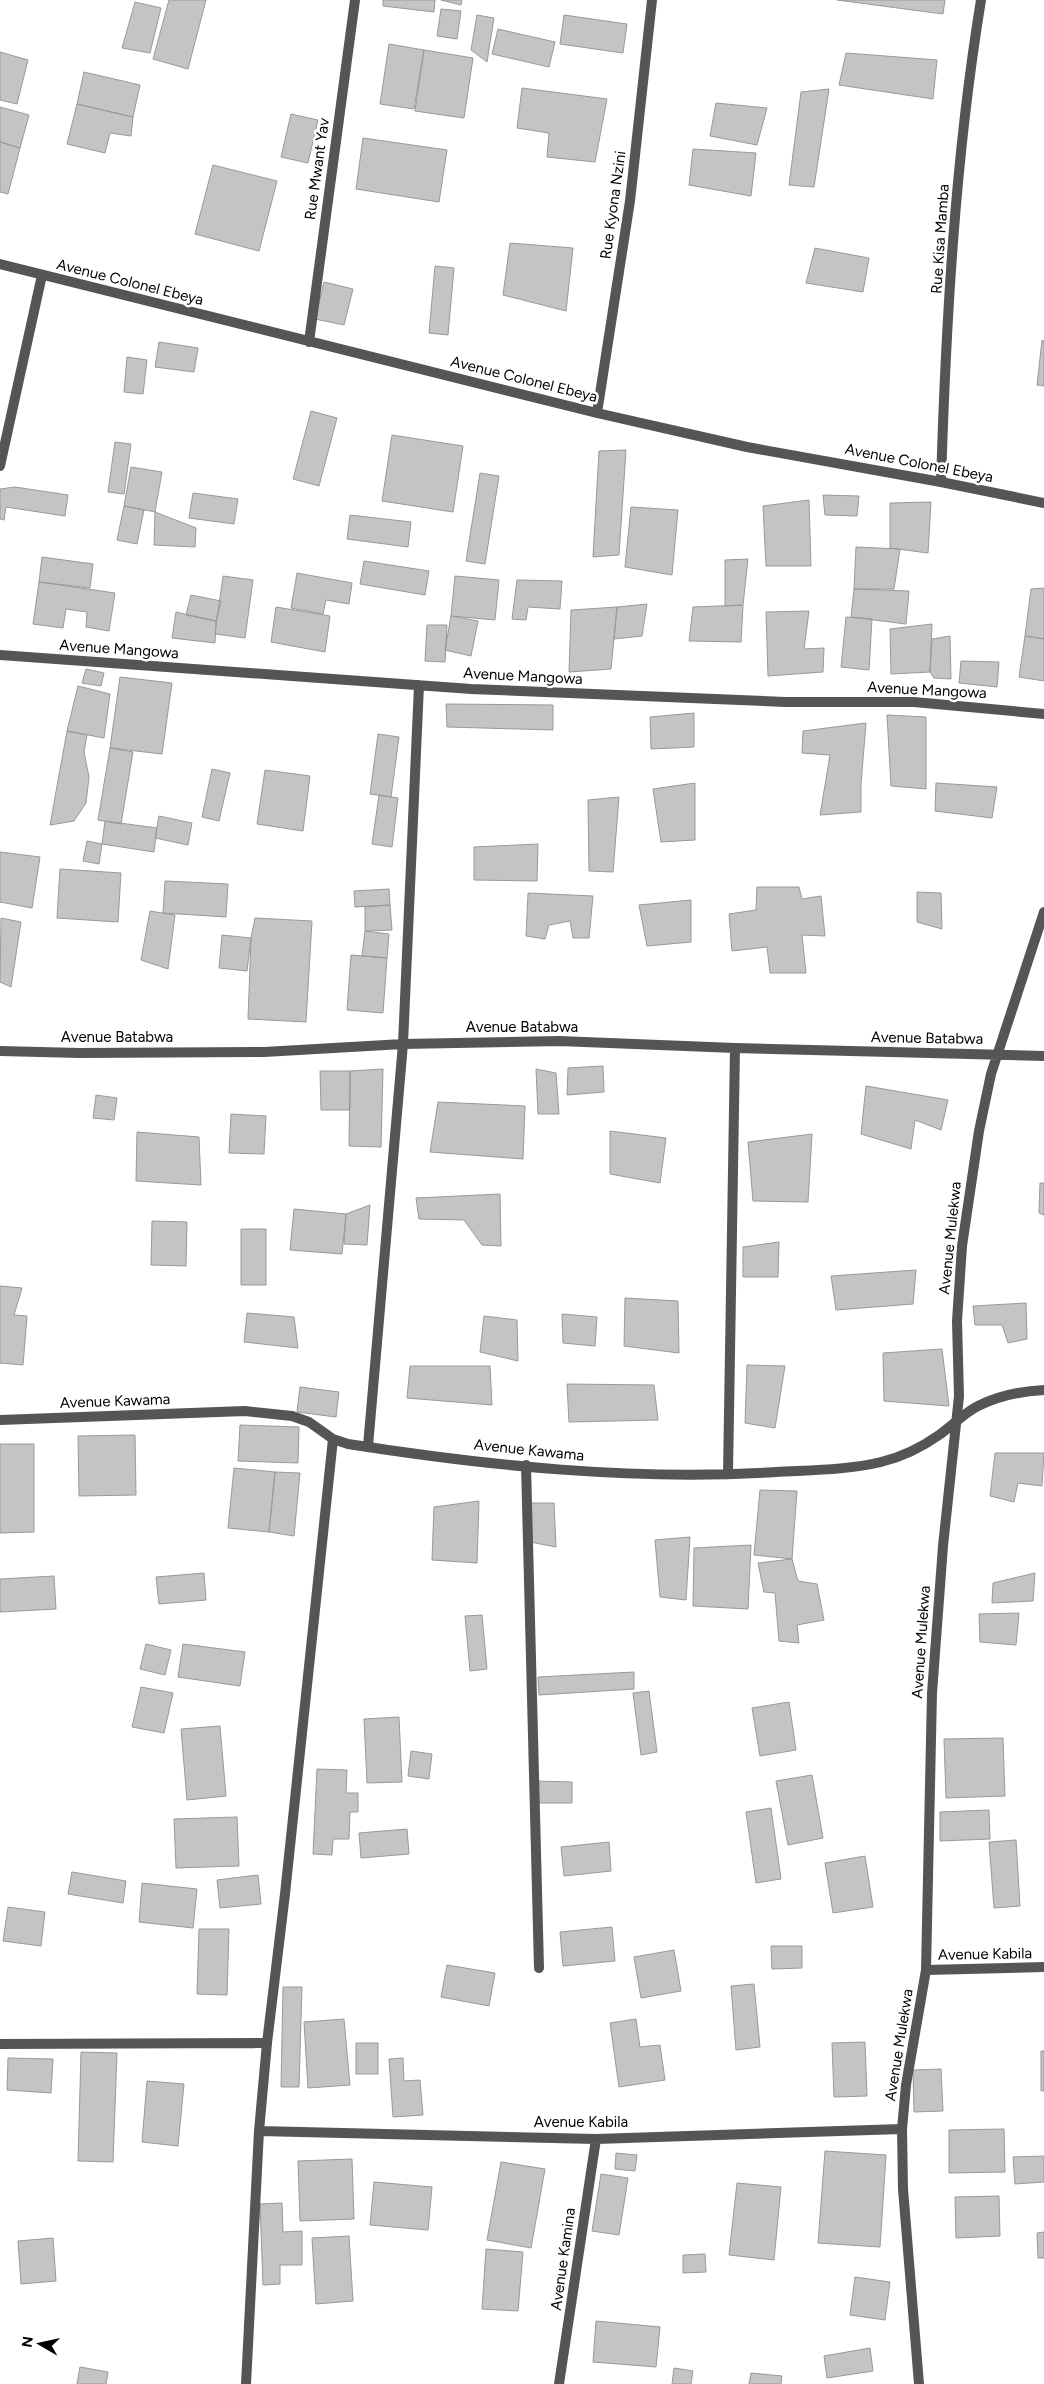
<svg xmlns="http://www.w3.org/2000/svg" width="1044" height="2384" font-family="Figtree,sans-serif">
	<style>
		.building { fill: #c4c4c4; stroke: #999 }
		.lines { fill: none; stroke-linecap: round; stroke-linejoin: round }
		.street { stroke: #555; stroke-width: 10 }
		.labels { text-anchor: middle; stroke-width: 5; stroke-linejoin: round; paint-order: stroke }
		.street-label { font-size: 15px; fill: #000; stroke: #fff }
	</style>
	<rect width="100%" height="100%" fill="#fff"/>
	<path class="building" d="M169,0H206L188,69L153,59Z
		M383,0H435L434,12L383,6Z
		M441,0H462L461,5Z
		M837,0H945L943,14Z
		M135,2L161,8L150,53L122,48Z
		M441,9L461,11L457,39L437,36Z
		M477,15L494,18L487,62L471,50Z
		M564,15L627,24L623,53L560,44Z
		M498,29L555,42L549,67L492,54Z
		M389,44L424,50L414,109L380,104Z
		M424,50L473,58L464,118L415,111Z
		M0,52L28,60L17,104L0,100Z
		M846,53L937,60L933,99L839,85Z
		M84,72L140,85L133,117L77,104Z
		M522,88L607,99L595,162L547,157L549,133L517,128Z
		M829,89L814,187L789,185L801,92Z
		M716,103L767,108L757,145L710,136Z
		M77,104L133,117L131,136L110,133L105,153L67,144Z
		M0,107L29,115L20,148L0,142Z
		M291,114L318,120L308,163L281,157Z
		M363,138L447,150L439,202L356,189Z
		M0,142L20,148L8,194L0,192Z
		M693,149L756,153L751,196L689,185Z
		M213,165L277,181L259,251L195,234Z
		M510,243L573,248L566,311L503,295Z
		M815,248L869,258L863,292L806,283Z
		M435,266L454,268L448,335L429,333Z
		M324,282L353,289L344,325L315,319Z
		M1042,340L1044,341V386L1037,385Z
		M159,342L198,348L194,372L155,367Z
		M127,357L147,360L143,394L124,392Z
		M311,411L337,418L319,486L293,479Z
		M392,435L463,446L453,512L382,501Z
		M115,442L131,444L124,494L108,492Z
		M626,450L619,555L593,557L599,451Z
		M131,467L162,472L155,512L124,506Z
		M480,473L499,476L485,564L466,561Z
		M15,487L68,495L65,516L6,507L4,520L0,519V489Z
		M193,493L238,499L234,524L189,518Z
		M823,495L859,496L857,516L825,515Z
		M809,500L811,566H766L763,506Z
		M931,502L928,553L890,548V503Z
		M124,506L144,510L137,544L117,540Z
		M631,507L678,510L672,575L625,567Z
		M155,512L196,528L195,547L154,545Z
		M350,515L411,522L408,547L347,539Z
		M856,547L900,549L894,589H854Z
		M42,557L93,564L90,588L39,582Z
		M748,559L743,605L725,606V560Z
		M364,561L429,571L425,595L360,584Z
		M297,573L352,583L349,604L326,600L323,614L291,608Z
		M223,576L253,580L245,638L215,634Z
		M455,576L499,580L495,620L451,616Z
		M517,580L562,581L560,609L528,607L526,620L512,619Z
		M39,582L115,593L109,631L86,627L87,612L66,609L63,628L33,624Z
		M1044,588V639L1025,636L1031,589Z
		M854,589L909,591L906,624L851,617Z
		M191,595L221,601L216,621L186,615Z
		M647,604L642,636L614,639L617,607Z
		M743,605L741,642L689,641L693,607Z
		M276,607L330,616L325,652L271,642Z
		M617,607L611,669L569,672L571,610Z
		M809,611L804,649L824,648L823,672L768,676L766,612Z
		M176,612L216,621L215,643L172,638Z
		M451,616L478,621L471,656L445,650Z
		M846,617L872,619L869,670L841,667Z
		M932,624L930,672L891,674L890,629Z
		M427,625H447L445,662L425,661Z
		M950,636L951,679L934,678L930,672L932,639Z
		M1025,636L1044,639V681L1019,677Z
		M961,661L999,662L997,687L959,683Z
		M86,669L104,673L101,686L82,683Z
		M120,677L172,683L162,754L110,748Z
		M78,686L110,694L104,738L67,731Z
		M446,704L553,705V730L447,727Z
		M694,713V747L651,749L650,717Z
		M887,715L926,717V789L891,786Z
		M866,723L861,784V812L820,815L830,755L802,753L803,731Z
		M67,731L87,735L84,752L89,777L86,803L74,821L50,825Z
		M378,734L399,737L391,797L370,794Z
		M110,748L133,752L121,824L98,820Z
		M212,769L230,773L219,821L202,817Z
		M265,770L310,776L303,831L257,824Z
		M695,783V840L661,842L653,789Z
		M936,783L997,787L992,818L935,811Z
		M379,795L398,798L392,847L372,844Z
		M619,797L613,872L589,871L588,800Z
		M159,816L192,823L188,845L155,838Z
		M105,821L157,828L154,852L102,844Z
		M87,841L102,844L99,864L83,861Z
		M538,844L537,881L474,880V847Z
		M0,852L40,857L32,908L0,902Z
		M60,869L121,873L118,922L57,918Z
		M165,881L228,884L226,917L163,913Z
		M757,887H799L802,899L821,896L825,936L802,935L806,973H770L767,947L732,951L729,914L756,910Z
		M389,889L390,905L355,907L354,891Z
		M917,892L941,893L942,929L917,922Z
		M528,893L593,896L589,938H573L570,921L549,925L545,939L526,936Z
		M691,900V942L647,946L639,905Z
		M390,905L392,930L365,931V907Z
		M150,911L175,915L168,969L141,960Z
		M1,918L21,922L11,987L0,982Z
		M255,918L312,921L306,1022L248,1019L251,938Z
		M365,931L389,934L387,958L362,956Z
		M222,935L251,938L247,971L219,968Z
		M351,955L387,958L383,1013L347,1010Z
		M603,1066L604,1092L567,1095L568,1068Z
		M383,1069L381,1147L349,1146L350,1071Z
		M536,1069L556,1073L559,1114H538Z
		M320,1071H350V1110H321Z
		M866,1086L948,1100L941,1130L915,1120L911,1149L861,1134Z
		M96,1095L117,1098L114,1120L93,1118Z
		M438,1102L525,1106L523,1159L430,1152Z
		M231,1114L266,1116L264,1154L229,1153Z
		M610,1131L666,1138L660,1183L610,1174Z
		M137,1132L199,1137L201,1185L136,1181Z
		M812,1134L808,1202L753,1201L748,1142Z
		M1040,1183H1044V1215L1039,1213Z
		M500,1194L501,1246L482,1245L464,1220L419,1219L416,1198Z
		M370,1205L367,1245L344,1244L346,1214Z
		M294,1209L346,1214L342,1254L290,1250Z
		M152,1221L187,1222L186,1266L151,1265Z
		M241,1229H266V1285H241Z
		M779,1242L778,1277H743V1247Z
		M916,1270L913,1304L836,1310L831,1276Z
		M0,1286L22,1288L14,1315L27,1316L23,1365L0,1363Z
		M625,1298L678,1301L679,1353L624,1346Z
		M1026,1303L1027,1339L1008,1343L1002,1325H975L973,1306Z
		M247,1313L294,1317L298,1348L244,1342Z
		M562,1314L597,1317L595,1346L563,1343Z
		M484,1316L517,1320L518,1361L480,1352Z
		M942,1349L949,1406L884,1401L883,1353Z
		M747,1365L785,1366L775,1428L745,1423Z
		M410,1366H490L492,1405L407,1398Z
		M567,1384L654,1385L658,1420L569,1422Z
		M300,1387L339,1392L336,1417L297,1412Z
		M240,1425L299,1427L298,1463L238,1461Z
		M135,1435L136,1495L79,1496L78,1436Z
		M0,1444H34V1532L0,1533Z
		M995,1453H1044L1042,1486L1018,1483L1014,1502L990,1496Z
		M234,1468L275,1472L269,1532L228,1528Z
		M275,1472L300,1473L294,1536L269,1532Z
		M760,1490L797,1491L792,1559L754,1555Z
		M479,1501L477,1563L432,1560L434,1507Z
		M531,1503H554L556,1547L530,1542Z
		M690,1537L686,1600L660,1597L655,1540Z
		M751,1545L748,1609L693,1606L694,1548Z
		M792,1559L798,1581L817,1584L824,1620L797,1625L799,1643L779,1641L775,1593L764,1592L758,1563Z
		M204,1573L206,1600L159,1604L156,1577Z
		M1035,1573L1033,1601L992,1603L993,1583Z
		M54,1576L56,1609L0,1612V1579Z
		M1019,1613L1016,1645L980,1642L979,1614Z
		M482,1615L487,1669L470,1671L465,1616Z
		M146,1644L171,1650L165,1675L140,1669Z
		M183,1644L245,1652L240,1686L178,1677Z
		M634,1672V1689L539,1695L538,1677Z
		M141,1687L173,1693L164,1733L132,1727Z
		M649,1691L657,1752L641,1755L633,1693Z
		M789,1702L796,1750L760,1756L752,1708Z
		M399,1717L402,1782L367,1783L364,1719Z
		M220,1726L226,1796L187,1800L181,1729Z
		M1003,1738L1005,1796L946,1798L944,1739Z
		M411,1751L432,1754L429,1779L408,1776Z
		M317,1769L347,1770L346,1793H358V1812H350L349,1839H333L332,1855L313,1854Z
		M812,1775L823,1838L788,1845L776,1781Z
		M535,1781L572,1782V1803H535Z
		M771,1808L781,1879L756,1883L746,1812Z
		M989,1810L990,1839L940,1841V1812Z
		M237,1817L239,1866L176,1868L174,1819Z
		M407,1829L409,1854L361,1858L359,1833Z
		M1016,1840L1020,1906L994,1908L989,1842Z
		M609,1842L611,1871L564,1876L561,1847Z
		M865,1856L873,1907L833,1913L825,1863Z
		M72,1872L126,1881L123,1903L68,1894Z
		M258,1875L261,1904L220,1908L217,1880Z
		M142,1883L197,1889L193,1928L139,1922Z
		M8,1907L45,1912L41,1946L3,1941Z
		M612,1927L615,1961L563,1966L560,1932Z
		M199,1929H229L227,1995L197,1994Z
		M771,1946H802V1968L772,1969Z
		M674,1950L681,1991L641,1998L634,1957Z
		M447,1965L495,1973L489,2006L441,1997Z
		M754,1984L760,2047L736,2050L731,1986Z
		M283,1987H302L299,2087H281Z
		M344,2019L350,2085L308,2088L304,2022Z
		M636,2019L640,2047L660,2045L665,2080L619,2087L610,2023Z
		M865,2042L867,2096L834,2097L832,2043Z
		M356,2043H378V2074H356Z
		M1041,2051H1044V2091H1041Z
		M81,2052L117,2053L113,2162L78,2161Z
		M8,2058L53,2059L51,2093L7,2090Z
		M403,2058L404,2081L420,2080L423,2115L393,2117L389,2059Z
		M941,2069L943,2111L914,2112L913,2070Z
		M147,2081L184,2084L178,2146L142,2142Z
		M1004,2129L1005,2172L949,2173V2130Z
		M825,2151L886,2155L880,2247L818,2243Z
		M616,2153L637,2155L635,2171L615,2169Z
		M1044,2156V2182L1015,2184L1013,2157Z
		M352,2159L354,2219L300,2221L298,2161Z
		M501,2162L545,2169L531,2248L487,2240Z
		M601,2174L628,2178L619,2235L592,2231Z
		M374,2182L432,2187L428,2230L370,2225Z
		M737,2183L781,2187L774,2260L729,2255Z
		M999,2196L1000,2236L956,2238L955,2197Z
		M282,2203L283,2232L302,2231V2265H280V2284L263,2285L260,2204Z
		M1044,2232V2258H1038L1037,2233Z
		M349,2236L353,2301L316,2304L312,2238Z
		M53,2238L56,2281L21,2284L18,2241Z
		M486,2249L523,2252L518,2311L482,2309Z
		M705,2254L706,2272L683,2273V2255Z
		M855,2277L890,2282L885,2320L850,2315Z
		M596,2321L660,2327L656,2367L593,2362Z
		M870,2348L873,2371L827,2378L824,2356Z
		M80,2367L108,2372L106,2384H77Z
		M674,2368L693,2371L691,2384H672Z
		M751,2373L782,2376L781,2384H749Z"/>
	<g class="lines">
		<path class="street" d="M0,264L597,413L747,447L941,482L1044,503
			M309,342L355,0
			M597,413L630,201L652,0
			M0,466L42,275
			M941,482C946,321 955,159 981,0
			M0,655L471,689L786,702H914L1044,714
			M0,1051L80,1053L264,1052L403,1044L559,1041L735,1048L1044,1056
			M0,1420L245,1411L292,1416L309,1422L333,1439L348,1444C489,1466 634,1481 776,1472C811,1470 848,1470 881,1462C902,1457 922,1447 939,1435C952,1426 964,1413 978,1406C998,1396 1023,1391 1044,1390
			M368,1446L403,1044L419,685
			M526,1465L539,1968
			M728,1474L735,1048
			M926,1970L1044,1967
			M0,2044L267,2043
			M259,2131L596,2139L902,2129
			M246,2384L259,2131L267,2043L285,1894L333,1439
			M559,2384L596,2139
			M919,2384L903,2189L902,2129L906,2085L926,1970L932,1693L943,1546L959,1396L957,1321L962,1246L979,1131L991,1074L1044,912"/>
	</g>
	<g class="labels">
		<g class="street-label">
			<text transform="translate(317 169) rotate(-82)" y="5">Rue Mwant Yav</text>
			<text transform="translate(613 205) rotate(-82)" y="5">Rue Kyona Nzini</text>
			<text transform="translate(940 239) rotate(-86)" y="5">Rue Kisa Mamba</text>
			<text transform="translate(130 282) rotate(14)" y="5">Avenue Colonel Ebeya</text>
			<text transform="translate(524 379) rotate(14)" y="5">Avenue Colonel Ebeya</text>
			<text transform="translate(919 463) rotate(11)" y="5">Avenue Colonel Ebeya</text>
			<text transform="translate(119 649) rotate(4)" y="5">Avenue Mangowa</text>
			<text transform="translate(523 676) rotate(3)" y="5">Avenue Mangowa</text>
			<text transform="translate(927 690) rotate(3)" y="5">Avenue Mangowa</text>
			<text x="522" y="1032">Avenue Batabwa</text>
			<text x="117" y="1042">Avenue Batabwa</text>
			<text transform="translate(927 1038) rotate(1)" y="5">Avenue Batabwa</text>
			<text transform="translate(950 1238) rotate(-84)" y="5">Avenue Mulekwa</text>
			<text transform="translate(115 1401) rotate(-2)" y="5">Avenue Kawama</text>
			<text transform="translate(529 1450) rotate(6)" y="5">Avenue Kawama</text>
			<text transform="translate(921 1642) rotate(-86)" y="5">Avenue Mulekwa</text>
			<text transform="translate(985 1954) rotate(-1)" y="5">Avenue Kabila</text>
			<text transform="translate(899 2045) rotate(-81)" y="5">Avenue Mulekwa</text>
			<text x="581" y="2127">Avenue Kabila</text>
			<text transform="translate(563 2259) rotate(-82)" y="5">Avenue Kamina</text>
		</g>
	</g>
	<g transform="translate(40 2344) rotate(279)" stroke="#ffffff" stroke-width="4" paint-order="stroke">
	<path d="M0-4L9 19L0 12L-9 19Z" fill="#000000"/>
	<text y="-8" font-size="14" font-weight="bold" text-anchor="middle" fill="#000000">N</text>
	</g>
</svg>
